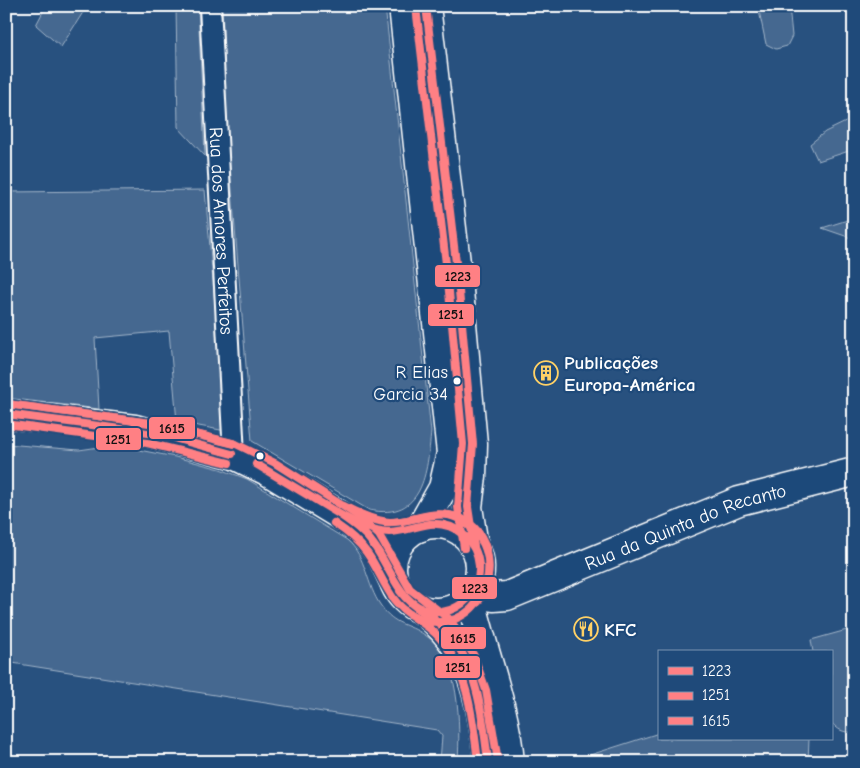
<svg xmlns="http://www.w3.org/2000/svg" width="860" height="768" font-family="'Comic Neue',sans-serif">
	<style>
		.green { fill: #446890; stroke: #a2b4c8 }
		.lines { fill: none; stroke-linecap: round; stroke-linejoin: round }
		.street-casing { stroke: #fff; stroke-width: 24 }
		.secondary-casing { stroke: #fff; stroke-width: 31 }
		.street { stroke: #1f4a7a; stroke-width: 20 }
		.secondary { stroke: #1f4a7a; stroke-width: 28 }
		.bus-1-casing { stroke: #1f4a7a; stroke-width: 11 }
		.bus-2-casing { stroke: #1f4a7a; stroke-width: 11 }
		.bus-3-casing { stroke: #1f4a7a; stroke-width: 11 }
		.bus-1 { stroke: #ff8084; stroke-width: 8 }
		.bus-2 { stroke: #ff8084; stroke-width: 8 }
		.bus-3 { stroke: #ff8084; stroke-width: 8 }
		.bus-dot { fill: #fff; stroke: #1f4a7a; stroke-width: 2 }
		.labels { text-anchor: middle; stroke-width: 4.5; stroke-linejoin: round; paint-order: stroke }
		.bus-label { font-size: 18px; fill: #fff; stroke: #1f4a7a; text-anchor: end }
		.street-label { font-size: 19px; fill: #fff; stroke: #1f4a7a }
		.poi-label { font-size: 19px; font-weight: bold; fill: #fff; stroke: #1f4a7a; text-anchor: start }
		.line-badge { stroke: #1f4a7a; stroke-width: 2 }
		.pale-badge-label { font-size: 14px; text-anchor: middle; font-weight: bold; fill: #111 }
	</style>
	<rect width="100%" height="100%" fill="#28517f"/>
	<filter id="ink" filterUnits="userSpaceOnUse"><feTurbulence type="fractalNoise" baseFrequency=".02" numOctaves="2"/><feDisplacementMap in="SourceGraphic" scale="10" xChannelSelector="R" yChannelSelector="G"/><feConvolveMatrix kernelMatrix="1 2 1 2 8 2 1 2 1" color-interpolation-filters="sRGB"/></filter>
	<g filter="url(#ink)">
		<path class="green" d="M46,6H87L61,47L36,25Z
			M176,6H198L205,156L178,127Z
			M222,6H385L431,432C427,472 424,521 369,510L252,441L228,140Z
			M758,6H789L792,36L787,46L776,49L766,44Z
			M854,118V164L849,151L818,161L810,144L825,132Z
			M205,190L226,431L177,422L169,331L95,338L99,409L6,398V192Z
			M854,218V239L822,228Z
			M6,444L79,450L113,445L175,457L220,469L247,479L347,540C367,557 366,585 381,606C395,626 407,623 425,635C461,657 460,725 458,762H440L442,736L437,730L6,662Z
			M854,628V732C843,733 838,730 831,722V652H813L811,640Z
			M659,733V739H809L808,762H568Z"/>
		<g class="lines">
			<g class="street-casing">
				<g id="street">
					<path id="s1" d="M210,6L234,455"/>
				</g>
			</g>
			<g class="secondary-casing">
				<g id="secondary">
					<path d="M403,6L451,453L443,488L421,527"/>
					<path d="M426,6L458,280L473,444L472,476L468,507L474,546"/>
					<path d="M6,414L135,429L234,455L269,472L348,520L366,536L380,553L395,584"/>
					<circle cx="436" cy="568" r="44"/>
					<path id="s2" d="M471,594L493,597L507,596L739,501L854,472"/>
					<path d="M470,596C483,652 505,705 510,762"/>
					<path d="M419,608C472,646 482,701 488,762"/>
				</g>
			</g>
			<use href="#street" class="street"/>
			<use href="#secondary" class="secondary"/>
			<g class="bus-1-casing">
				<path id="bus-1" d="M426,6L458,280L473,444L468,507L474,546
					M6,414L92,425
					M92,425L148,433
					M92,425L148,433
					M177,439L232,454
					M177,439L232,454
					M256,464L339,514
					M256,464L339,514
					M339,514C353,522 372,531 389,532C403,532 416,526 430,524C456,522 477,541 479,566C480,580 474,594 463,603C455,609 444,613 434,612C399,607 392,569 373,544C364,531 352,523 339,514Z
					M400,591C412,608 430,614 444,628C477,662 483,717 488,762"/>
			</g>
			<g class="bus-2-casing">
				<path id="bus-2" d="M416,7L448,281L463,444L458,507L464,548
					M7,404L150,423L235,444
					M6,424L147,443L229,463
					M334,523C346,531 358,540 367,553C382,573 389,605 414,616C477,646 519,555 461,520C438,506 414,522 390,522C375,521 357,513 344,506
					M392,597C404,614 422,620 436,634C468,666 473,720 478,762"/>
			</g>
			<g class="bus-3-casing">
				<path id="bus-3" d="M7,404L151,423L236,444L275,463L357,515L379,535L410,589L448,618L465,640L474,656L486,690L498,761
					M351,511C362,514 373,521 384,522C406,524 427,512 449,515C490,521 498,572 478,602"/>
			</g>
			<use href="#bus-1" class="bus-1"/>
			<use href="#bus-2" class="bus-2"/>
			<use href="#bus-3" class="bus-3"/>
		</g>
	</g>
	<defs>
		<g id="building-ring" transform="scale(1.25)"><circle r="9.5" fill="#1f4a7a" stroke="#ffd166" stroke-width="1.5"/><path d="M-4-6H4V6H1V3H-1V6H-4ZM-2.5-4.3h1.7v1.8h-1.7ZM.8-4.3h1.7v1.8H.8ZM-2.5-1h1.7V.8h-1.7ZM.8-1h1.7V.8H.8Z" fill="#ffd166"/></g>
		<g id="restaurant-ring" transform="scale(1.25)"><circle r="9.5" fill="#1f4a7a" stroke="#ffd166" stroke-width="1.5"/><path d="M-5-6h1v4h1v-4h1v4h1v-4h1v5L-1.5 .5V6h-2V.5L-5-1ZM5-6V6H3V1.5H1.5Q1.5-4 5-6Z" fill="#ffd166"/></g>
	</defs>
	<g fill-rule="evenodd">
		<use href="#building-ring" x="546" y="373"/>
		<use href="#restaurant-ring" x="586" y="629"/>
	</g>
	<g class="bus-dot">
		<circle cx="457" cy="381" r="4.5"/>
		<circle cx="260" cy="456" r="4.5"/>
	</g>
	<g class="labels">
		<g class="bus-label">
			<text x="448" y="378">R Elias<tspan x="448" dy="22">Garcia 34</tspan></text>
		</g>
		<g class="street-label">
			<text dy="7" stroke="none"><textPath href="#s1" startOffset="225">Rua dos Amores Perfeitos</textPath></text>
			<text dy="7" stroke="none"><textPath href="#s2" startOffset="228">Rua da Quinta do Recanto</textPath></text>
		</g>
		<g class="poi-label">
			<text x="564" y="369">Publicações<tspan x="564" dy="22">Europa-América</tspan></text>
			<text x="604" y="636">KFC</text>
		</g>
	</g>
	<g class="line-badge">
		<rect x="434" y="264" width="47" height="24" rx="5" fill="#ff8084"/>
		<rect x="427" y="303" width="48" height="24" rx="5" fill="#ff8084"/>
		<rect x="148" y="416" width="48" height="24" rx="5" fill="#ff8084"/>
		<rect x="95" y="427" width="47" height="24" rx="5" fill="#ff8084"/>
		<rect x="451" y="576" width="47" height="24" rx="5" fill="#ff8084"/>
		<rect x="440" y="626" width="47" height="24" rx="5" fill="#ff8084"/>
		<rect x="434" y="655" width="47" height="24" rx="5" fill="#ff8084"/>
	</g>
	<g class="pale-badge-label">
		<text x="458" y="281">1223</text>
		<text x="451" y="319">1251</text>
		<text x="172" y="433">1615</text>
		<text x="118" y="444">1251</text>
		<text x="475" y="593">1223</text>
		<text x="463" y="643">1615</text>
		<text x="458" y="672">1251</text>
	</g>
	<rect width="860" height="768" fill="none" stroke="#1f4a7a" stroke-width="25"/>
	<rect x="12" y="12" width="835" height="743" fill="none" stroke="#fff" stroke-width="2" filter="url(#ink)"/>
	<rect x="658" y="650" width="175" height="90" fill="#1f4a7a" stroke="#7992af"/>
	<rect x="668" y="667" width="25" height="8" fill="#ff8084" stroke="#7992af"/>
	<text x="702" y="676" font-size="15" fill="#ffffff">1223</text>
	<rect x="668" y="692" width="25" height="8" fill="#ff8084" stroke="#7992af"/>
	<text x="702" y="700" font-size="15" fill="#ffffff">1251</text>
	<rect x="668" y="717" width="25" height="8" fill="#ff8084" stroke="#7992af"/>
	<text x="702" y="726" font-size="15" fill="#ffffff">1615</text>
</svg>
